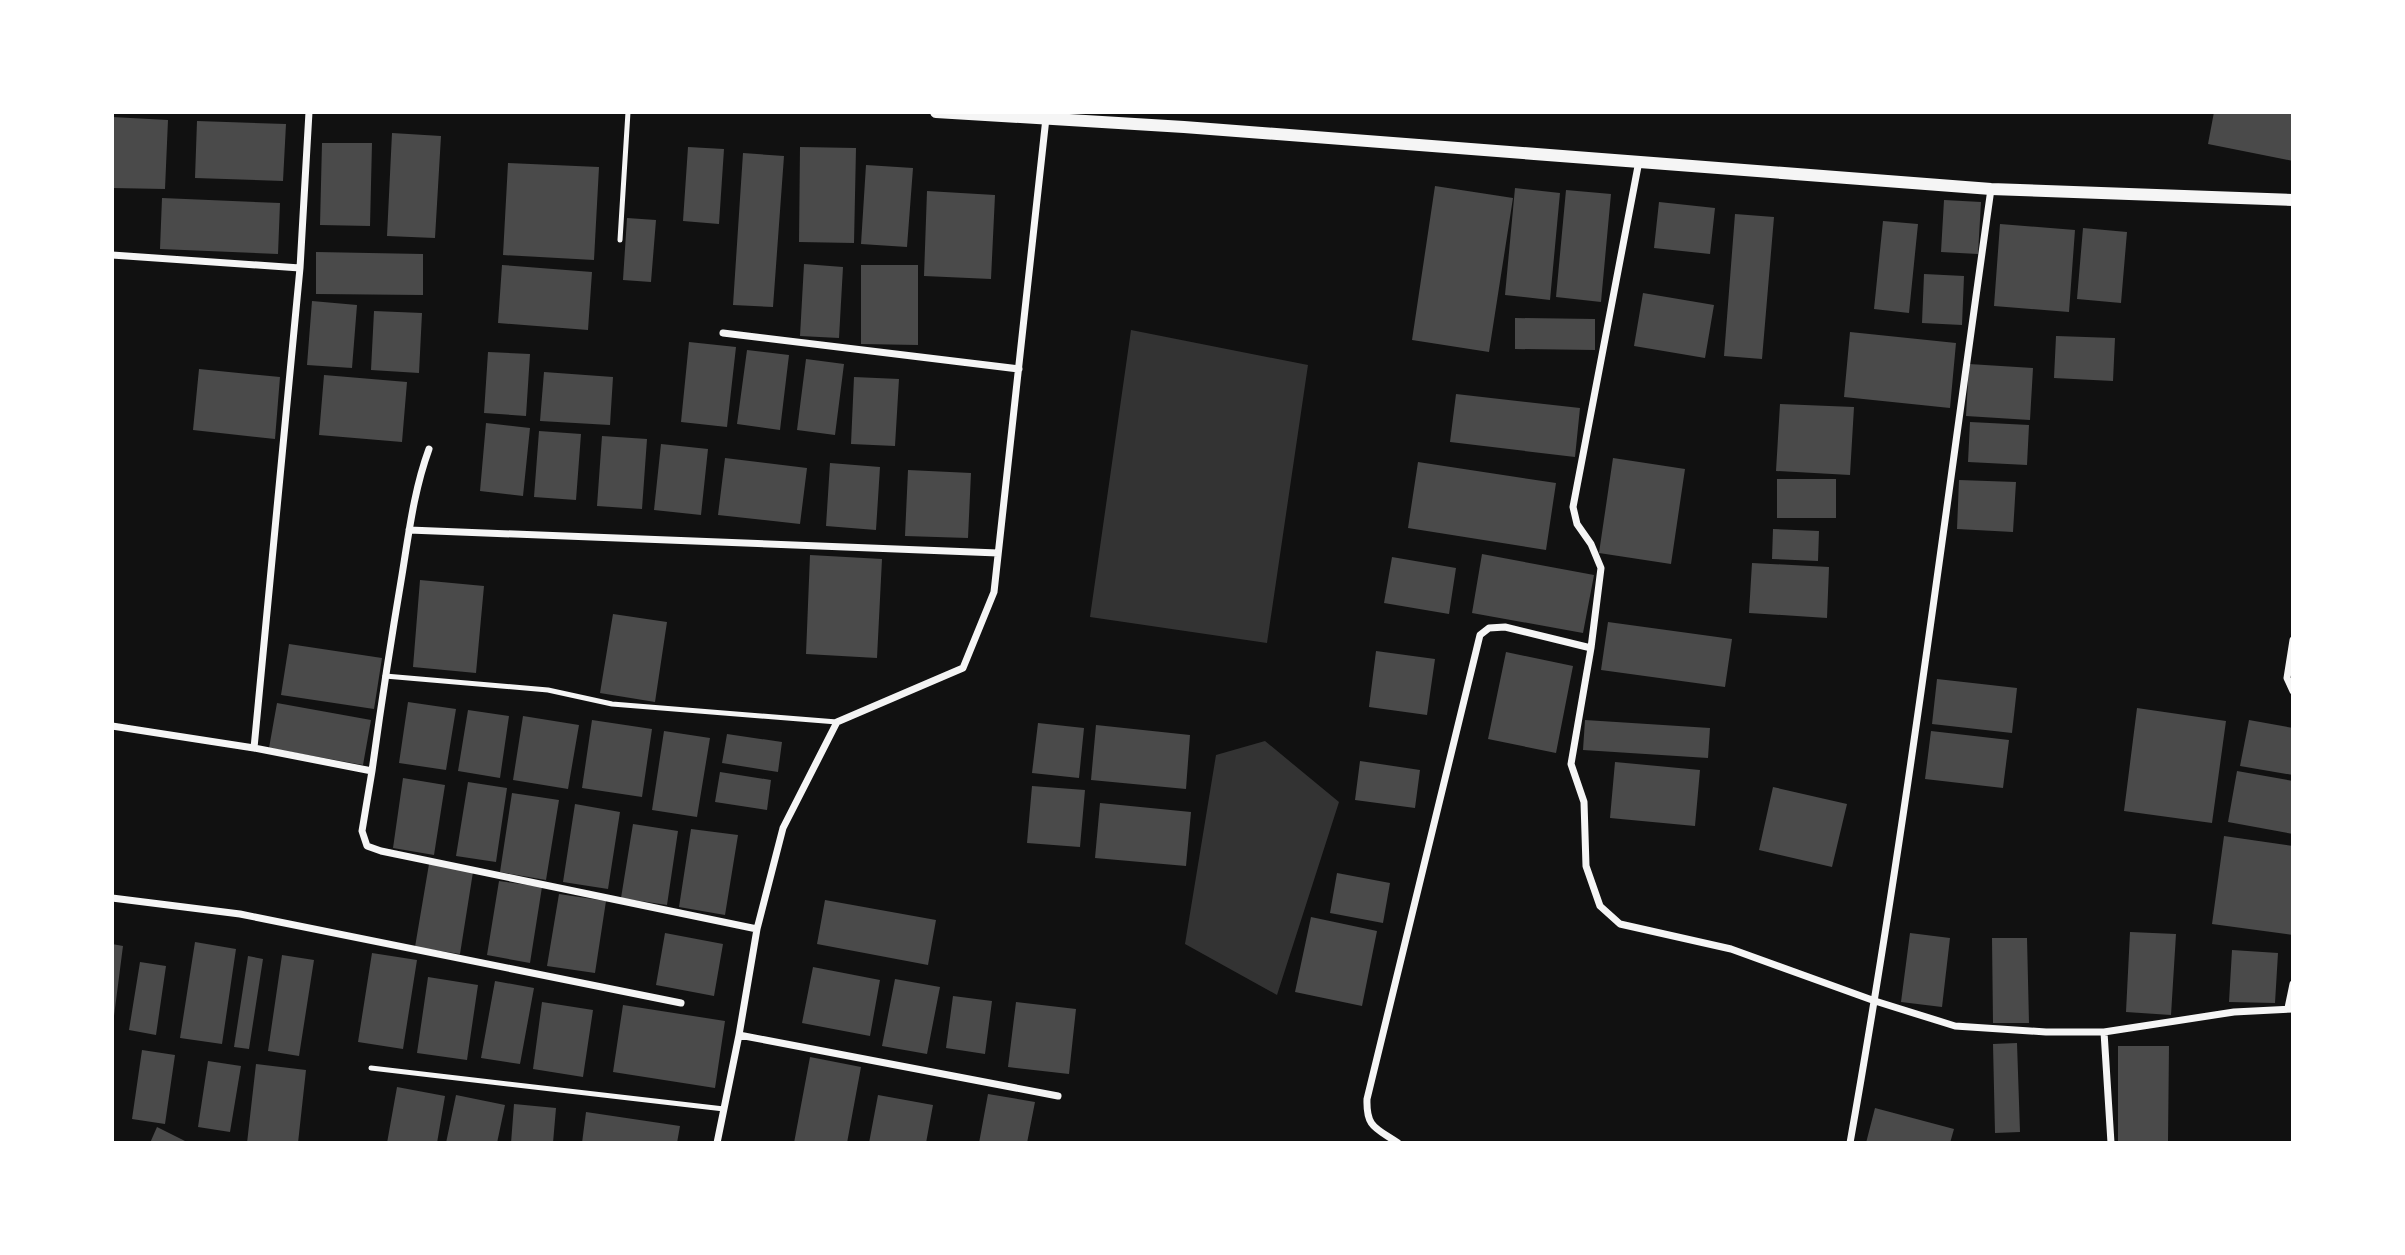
<svg xmlns="http://www.w3.org/2000/svg" width="2405" height="1255" font-family="Commissioner,sans-serif">
	<style>
		.water { fill: #333 }
		.building { fill: #4a4a4a }
		.lines { fill: none; stroke-linecap: round; stroke-linejoin: round }
		.service { stroke: #f5f5f5; stroke-width: 5 }
		.minor { stroke: #f5f5f5; stroke-width: 7 }
		.tertiary { stroke: #f5f5f5; stroke-width: 12 }
	</style>
	<rect width="100%" height="100%" fill="#111"/>
	<path class="water" d="M1131,330L1308,365L1267,643L1090,617Z
		M1265,741L1339,802L1277,995L1185,944L1216,755Z"/>
	<path class="building" d="M2214,112H2293V161L2208,144Z
		M112,117L168,120L165,189L112,188Z
		M197,121L286,124L283,181L195,178Z
		M392,133L441,136L435,238L387,236Z
		M322,143H372L370,226L320,225Z
		M688,147L724,149L719,224L683,221Z
		M800,147L856,148L854,243L799,242Z
		M743,153L784,156L773,307L733,305Z
		M508,163L599,167L594,260L503,255Z
		M866,165L913,168L907,247L861,244Z
		M1435,186L1513,198L1489,352L1412,340Z
		M1515,188L1560,193L1550,300L1505,295Z
		M1566,190L1611,194L1601,302L1556,297Z
		M927,191L995,195L991,279L924,276Z
		M162,198L280,203L278,254L160,249Z
		M1944,200L1981,202L1978,254L1941,252Z
		M1659,202L1715,208L1710,254L1654,248Z
		M1735,214L1774,217L1762,359L1724,356Z
		M627,218L656,220L651,282L623,280Z
		M1883,221L1918,224L1909,313L1874,309Z
		M2000,224L2075,230L2069,312L1994,306Z
		M2083,228L2127,232L2121,303L2077,299Z
		M316,252L423,254V295L316,294Z
		M804,264L843,267L839,338L800,336Z
		M502,265L592,272L588,330L498,323Z
		M861,265H918V345L861,344Z
		M1924,274L1964,276L1962,325L1922,323Z
		M1643,293L1714,305L1705,358L1634,346Z
		M312,301L357,305L352,368L307,365Z
		M374,311L422,313L419,373L371,370Z
		M1515,318L1595,319V350L1515,349Z
		M1850,332L1956,343L1950,408L1844,397Z
		M2056,336L2115,338L2113,381L2054,378Z
		M689,342L736,347L727,427L681,422Z
		M747,350L789,355L780,430L737,424Z
		M488,352L530,354L526,416L484,413Z
		M806,359L844,364L835,435L797,430Z
		M1969,364L2033,368L2030,420L1966,416Z
		M199,369L280,377L275,439L193,430Z
		M544,372L613,377L610,425L540,421Z
		M324,375L407,382L402,442L319,435Z
		M854,377L899,379L895,446L851,444Z
		M1456,394L1580,408L1575,457L1450,442Z
		M1780,404L1854,407L1850,475L1776,471Z
		M1970,422L2029,425L2027,465L1968,462Z
		M486,423L530,428L523,496L480,491Z
		M539,431L581,434L576,500L534,497Z
		M602,436L647,439L642,509L597,506Z
		M661,444L708,449L701,515L654,510Z
		M725,458L807,468L800,524L718,515Z
		M1613,458L1685,469L1671,564L1599,553Z
		M1418,462L1556,483L1546,550L1408,528Z
		M830,463L880,467L876,530L826,526Z
		M908,470L971,473L968,538L905,536Z
		M1777,479H1836V518H1777Z
		M1959,480L2016,482L2013,532L1957,529Z
		M1773,529L1819,531L1818,561L1772,559Z
		M1482,554L1594,575L1583,633L1472,613Z
		M810,555L882,559L877,658L806,654Z
		M1392,557L1456,568L1449,614L1384,603Z
		M1752,563L1829,567L1827,618L1749,613Z
		M420,580L484,586L476,673L413,667Z
		M613,614L667,622L655,702L600,693Z
		M1608,622L1732,639L1725,687L1601,670Z
		M289,644L382,658L374,709L281,695Z
		M1376,651L1435,659L1427,715L1369,707Z
		M1506,652L1573,666L1556,753L1488,739Z
		M1937,679L2017,688L2012,733L1932,724Z
		M408,702L456,709L446,770L399,763Z
		M277,703L371,720L363,765L269,748Z
		M2137,708L2226,721L2212,823L2124,811Z
		M468,710L509,716L500,778L458,771Z
		M523,716L579,725L568,789L513,780Z
		M592,720L652,729L642,797L582,788Z
		M1585,720L1710,728L1708,758L1583,750Z
		M2249,720L2293,728V775L2240,766Z
		M1038,723L1084,728L1079,778L1032,773Z
		M1096,725L1190,735L1186,789L1091,780Z
		M664,731L710,738L697,817L652,810Z
		M1931,731L2009,740L2003,788L1925,779Z
		M727,734L782,742L778,772L722,763Z
		M1360,761L1420,770L1415,808L1355,800Z
		M1615,762L1700,770L1695,826L1610,818Z
		M2237,771L2293,781V834L2228,822Z
		M720,772L771,780L767,810L715,802Z
		M403,778L445,785L434,855L393,848Z
		M468,782L507,788L496,862L456,856Z
		M1032,786L1085,790L1080,847L1027,843Z
		M1773,787L1847,804L1832,867L1759,850Z
		M512,793L559,800L546,880L500,872Z
		M1100,803L1191,812L1186,866L1095,858Z
		M575,804L620,812L608,889L563,882Z
		M633,824L678,831L667,905L621,898Z
		M691,829L738,835L725,915L679,907Z
		M2224,836L2293,846V935L2212,924Z
		M429,864L473,872L460,954L415,947Z
		M1337,873L1390,883L1383,923L1330,913Z
		M499,881L542,887L530,963L487,955Z
		M559,894L606,901L595,973L547,966Z
		M825,900L936,920L928,965L817,944Z
		M1311,917L1377,931L1362,1006L1295,992Z
		M2130,932L2176,934L2171,1015L2126,1012Z
		M665,933L723,944L714,996L656,985Z
		M1910,933L1950,938L1942,1007L1901,1002Z
		M1992,938H2027L2029,1023H1993Z
		M195,942L236,949L222,1044L180,1038Z
		M112,944L123,946L114,1016H112Z
		M2232,950L2278,953L2275,1003L2229,1002Z
		M372,953L417,960L403,1049L358,1042Z
		M282,955L314,960L299,1056L268,1051Z
		M248,956L263,959L249,1049L234,1047Z
		M140,962L166,966L156,1035L129,1030Z
		M813,967L880,980L870,1036L802,1023Z
		M428,977L478,985L467,1060L417,1053Z
		M895,979L940,987L927,1054L882,1046Z
		M495,981L534,988L520,1064L481,1058Z
		M953,996L992,1001L985,1054L946,1048Z
		M542,1002L593,1010L583,1077L533,1069Z
		M1016,1002L1076,1009L1069,1074L1008,1067Z
		M623,1005L725,1021L715,1088L613,1072Z
		M2017,1043L2020,1132L1995,1133L1993,1044Z
		M2118,1046H2169L2168,1141H2118Z
		M142,1050L175,1055L165,1124L132,1119Z
		M810,1057L861,1067L847,1143H794Z
		M208,1061L241,1066L230,1132L198,1127Z
		M256,1064L306,1070L298,1143H247Z
		M397,1087L445,1096L437,1143H387Z
		M988,1094L1035,1102L1027,1143H979Z
		M456,1095L505,1105L497,1143H446Z
		M878,1095L933,1105L926,1143H869Z
		M514,1104L556,1108L553,1143H511Z
		M1875,1108L1954,1129L1950,1143H1866Z
		M586,1112L680,1126L677,1143H582Z
		M157,1127L189,1143H150Z"/>
	<g class="lines">
		<path class="service" d="M620,240L628,112
			M385,676L548,690L612,704L837,722
			M371,1068L724,1109"/>
		<path class="minor" d="M1639,161L1573,507L1577,524L1591,544L1601,568L1591,648L1571,764L1584,802L1586,866L1600,906L1620,924L1731,949L1875,1001L1955,1026L2046,1032H2104L2234,1012L2293,1009
			M112,255L300,268
			M723,333L1019,369
			M409,530L998,553
			M2293,640L2287,678L2293,691
			M112,726L254,748L372,771L362,831L367,846L381,851L757,929
			M254,748L300,268L309,112
			M372,771C381,705 391,640 402,575C409,532 414,490 429,449
			M112,898L240,914L681,1003
			M2288,1008L2293,984
			M2104,1032L2111,1143
			M739,1035L1058,1096
			M717,1143L739,1035L757,929L783,828L837,722L963,668L994,592L1046,118
			M1398,1143C1376,1128 1366,1128 1367,1099L1480,635L1489,628L1505,627L1591,648
			M1850,1143C1906,827 1946,507 1991,189"/>
		<path class="tertiary" d="M936,112L1184,127L1991,189L2293,200"/>
	</g>
	<rect width="2405" height="1255" fill="none" stroke="#ffffff" stroke-width="228"/>
</svg>
